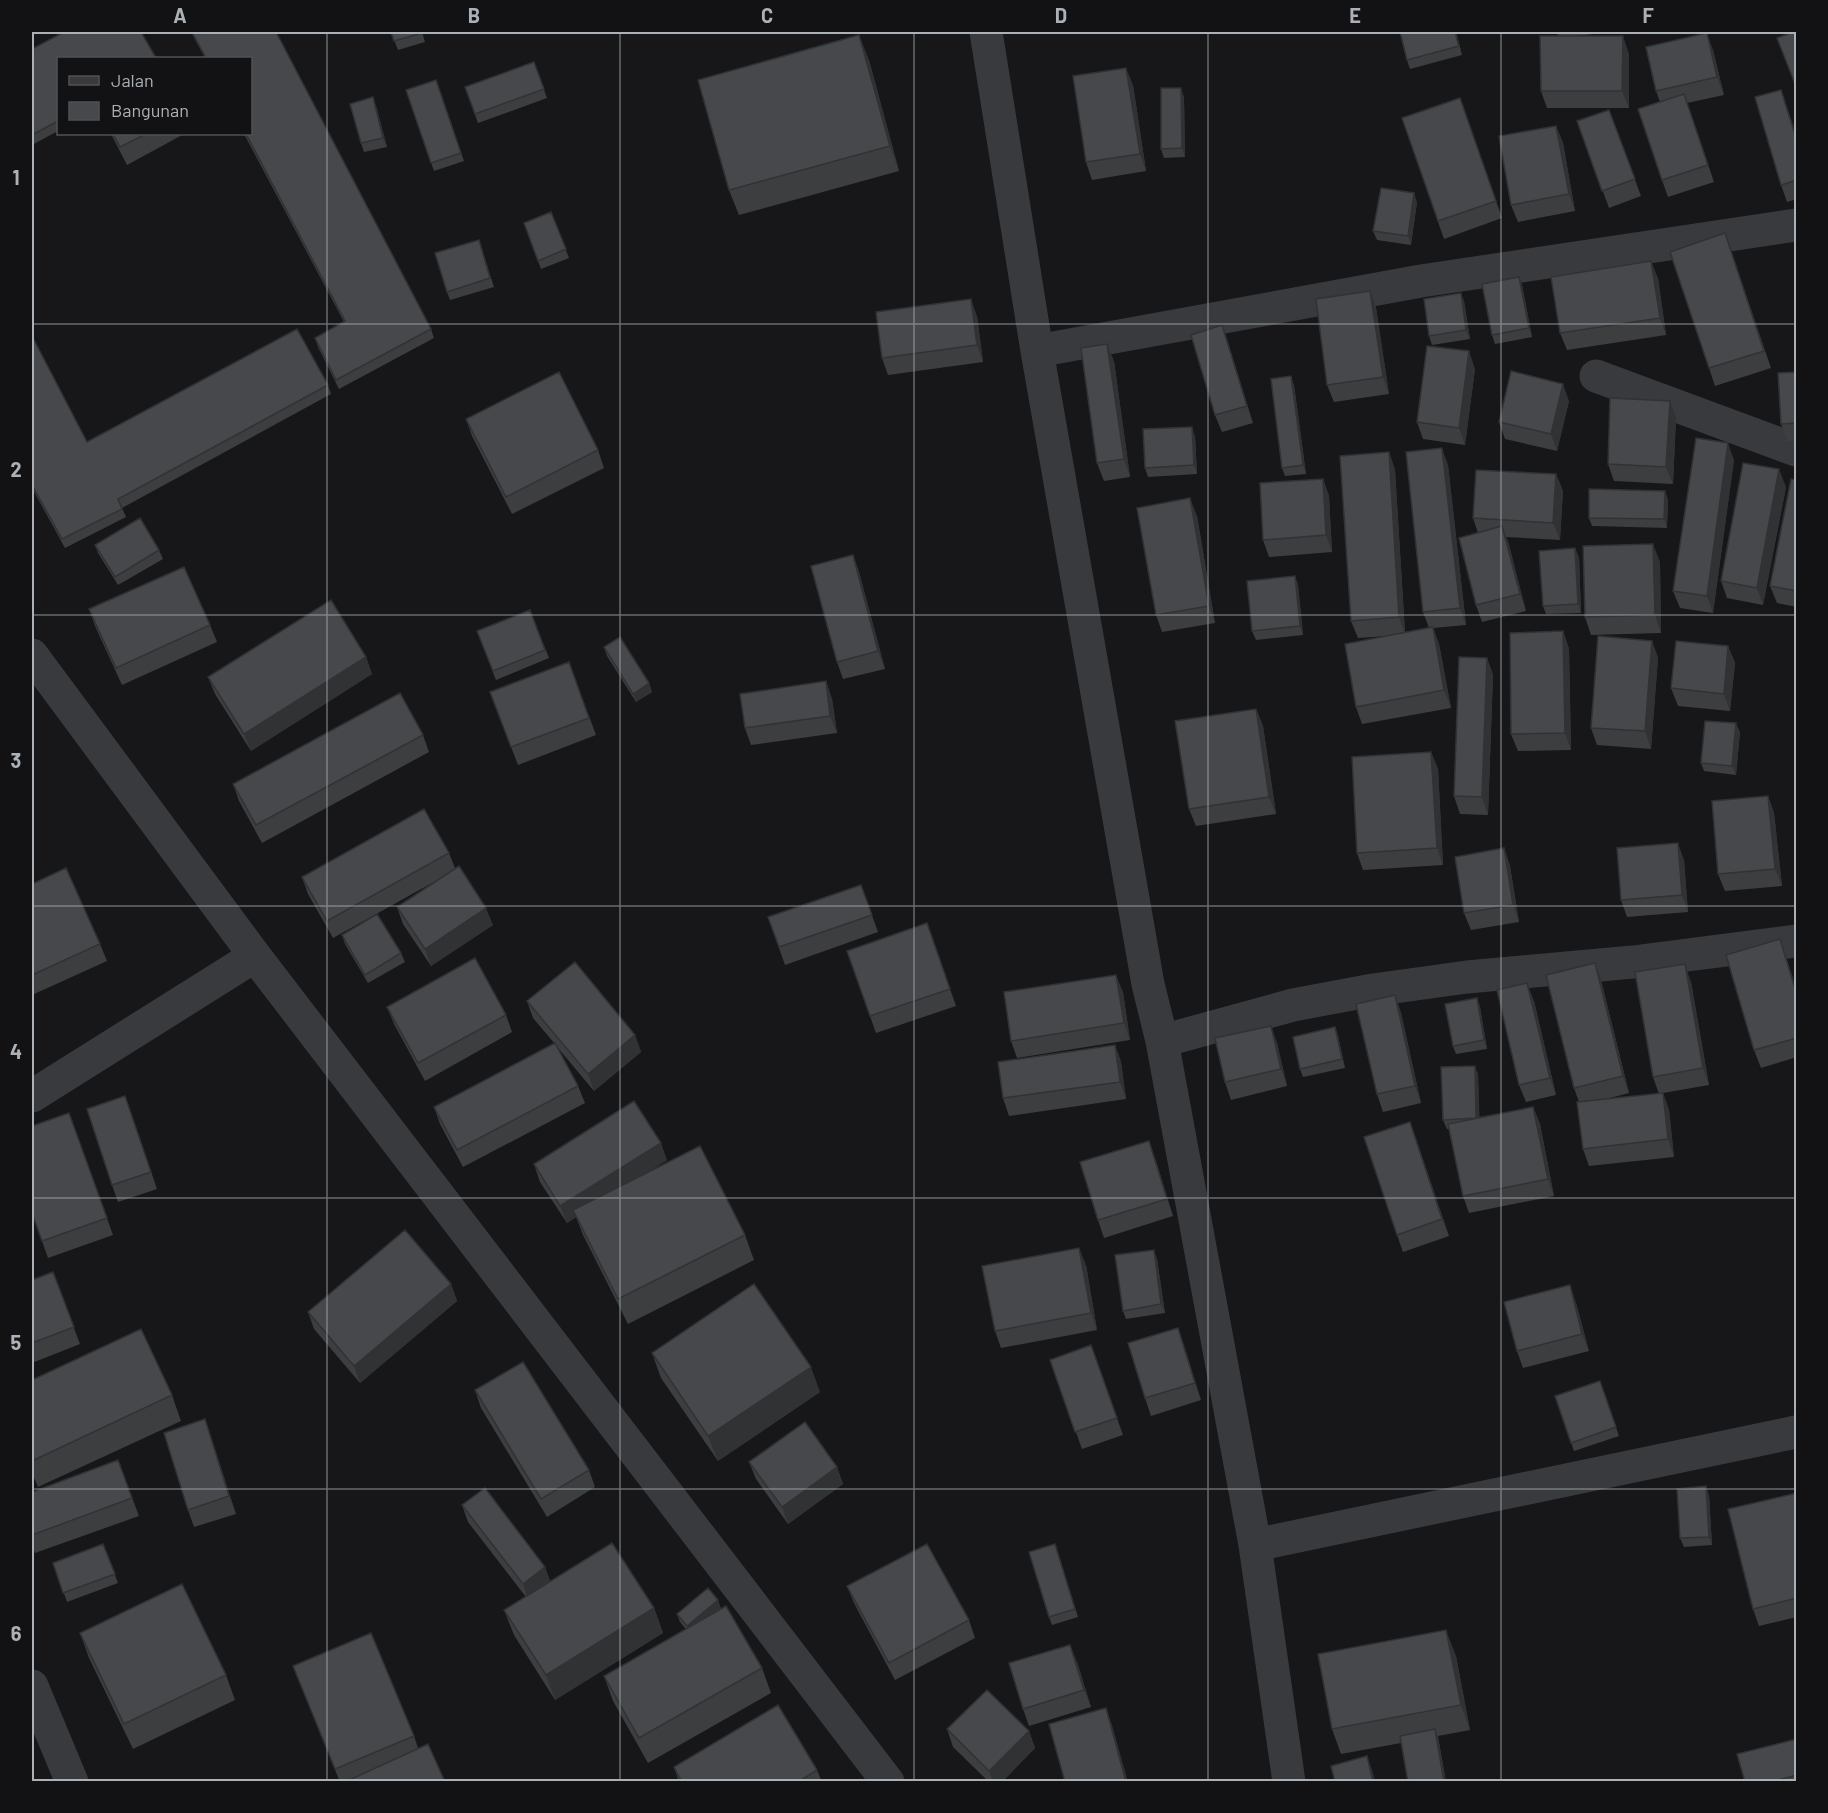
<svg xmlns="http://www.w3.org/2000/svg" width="1828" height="1813" font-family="Barlow,sans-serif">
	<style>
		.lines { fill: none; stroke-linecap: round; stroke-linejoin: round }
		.minor { stroke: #383a3d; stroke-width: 33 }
		.wall { fill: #3c3e40 }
		.shaded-wall { fill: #313234 }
		.building { fill: #46484b; stroke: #313234; stroke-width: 1.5 }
		.grid { fill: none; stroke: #abb1b7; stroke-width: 1.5; stroke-opacity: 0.55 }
		.neatline { fill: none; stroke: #abb1b7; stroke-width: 2 }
		.grid-label { font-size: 20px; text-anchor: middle; font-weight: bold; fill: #abb1b7 }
	</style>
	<rect width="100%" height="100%" fill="#171719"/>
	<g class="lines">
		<path class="minor" d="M986,32L1037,351L1148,984L1162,1041L1255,1545L1289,1782
			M1037,351L1421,281L1796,225
			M1596,376L1796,450
			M32,655L255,956L32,1096
			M255,956L888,1782
			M1162,1041L1293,1005L1373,990L1467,977L1633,962L1796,941
			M1255,1545L1796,1432
			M32,1686L72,1782"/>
	</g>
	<path class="wall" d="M191,32H276L431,329L434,338L339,389L318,347L315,338L344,322L244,134H250V58H205Z
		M391,32H422L425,42L398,50Z
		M1456,32L1462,55L1410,69L1407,60Z
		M1557,32H1614L1575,36L1629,54V108H1547L1541,91L1558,36Z
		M32,49L58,58V131L32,145Z
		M1713,50L1724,95L1687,103L1714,182L1668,197L1662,180L1660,102L1656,91Z
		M869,60L899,171L739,215L729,190Z
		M534,62L547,98L478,123L465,87Z
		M436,80L464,161L434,171L406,90Z
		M1133,85L1146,171L1092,180L1086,162Z
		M1781,90L1797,137V199L1787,202L1781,185Z
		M1184,97L1185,157L1164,158L1161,149Z
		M1460,98L1502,218L1444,239L1402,118Z
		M376,106L387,147L364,152L361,143Z
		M1609,110L1641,196L1609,208L1577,121Z
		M1556,126L1563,143L1575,211L1518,222L1511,205Z
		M111,134H184L127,165Z
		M1417,202L1411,245L1377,240L1373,231Z
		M551,212L569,258L541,269L524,223Z
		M1725,233L1771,368L1715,386L1709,368Z
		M479,240L494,287L450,300L447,292Z
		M1519,277L1522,285L1532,337L1495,344L1492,335Z
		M1658,278L1666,335L1567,350L1560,333Z
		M1370,291L1376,308L1389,394L1334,402L1327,385Z
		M1464,301L1470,339L1432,345L1429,336Z
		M977,316L983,362L888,375L882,358Z
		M1222,325L1228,343L1253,423L1222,432L1215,415Z
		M32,336L87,442L328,385L331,394L122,508L126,517L65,548L32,488Z
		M1114,361L1130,477L1104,481L1097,463Z
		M1475,369L1465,445L1423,439L1417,422Z
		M1797,372V441H1787L1781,424Z
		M1294,385L1306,474L1285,476L1282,468Z
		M1569,401L1557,451L1505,439L1499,422Z
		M1676,418L1673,484L1614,481L1608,464Z
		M466,419L598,450L604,468L512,514L472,436Z
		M1195,436L1197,474L1148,477L1145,468Z
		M1389,452L1395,470L1405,632L1429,628L1423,612L1448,465L1466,625L1433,628L1439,644L1451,708L1362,724L1356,707L1388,636L1358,638L1351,621Z
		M1734,460L1713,613L1680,608L1673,591Z
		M1556,474L1563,491L1560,540L1506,537L1526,611L1482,622L1476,605L1478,533L1473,518Z
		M1323,479L1329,496L1332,552L1269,557L1263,540Z
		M1797,480V607L1777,603L1770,586Z
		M1786,487L1763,605L1727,598L1721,581Z
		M1665,491L1668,500L1667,528L1592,526L1589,518Z
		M1197,516L1215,623L1162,632L1156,615Z
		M95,545L159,550L163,559L118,585L98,553Z
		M853,555L859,572L885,669L843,679L837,662Z
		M1579,557L1581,613L1546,614L1543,606Z
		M1660,562L1661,633L1591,635L1585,617Z
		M1295,576L1298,585L1303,635L1256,640L1252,631Z
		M89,609L210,625L217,642L122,685L95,626Z
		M530,610L549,658L496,680L477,631Z
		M1563,631L1569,649L1571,750L1518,751L1511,734Z
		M1652,641L1658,658L1651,749L1597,745L1591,728Z
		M1728,646L1735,663L1730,711L1678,706L1671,688Z
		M604,647L649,683L652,692L636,702L607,656Z
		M366,657L372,674L251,751L215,694L208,677Z
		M1487,658L1493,675L1488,815L1460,814L1454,796Z
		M569,662L596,735L518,765L490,692Z
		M826,681L832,699L837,733L751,745L745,728Z
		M1256,709L1263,726L1276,814L1196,826L1189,809Z
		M1740,732L1736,775L1704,771L1701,763Z
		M423,735L429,752L262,843L239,801L233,784Z
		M1431,752L1438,769L1443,865L1363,870L1357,853Z
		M1768,796L1774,813L1782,886L1725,891L1718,874Z
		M1504,848L1510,866L1519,922L1471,930L1464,913Z
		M449,853L455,868L493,925L431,966L403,924L397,907L432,883L333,938L308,894L302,877Z
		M1684,860L1688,912L1627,917L1621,900Z
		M32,884L100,944L107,961L32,995Z
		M861,885L878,932L785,965L768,917Z
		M927,923L956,1006L876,1033L847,951Z
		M342,935L401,953L405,962L368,983L345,944Z
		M1786,957L1797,991V1057L1761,1068L1754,1050Z
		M1595,963L1601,980L1629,1093L1606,1099L1659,1094L1653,1077L1691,982L1709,1085L1663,1093L1669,1110L1674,1157L1589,1166L1583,1149L1579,1102L1574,1088Z
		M1123,992L1130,1040L1017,1058L1011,1041Z
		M1395,995L1401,1013L1421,1103L1383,1112L1377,1094Z
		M1477,998L1480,1007L1487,1049L1456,1054L1453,1046Z
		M527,1001L635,1035L641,1052L594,1091L558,1048L578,1086L585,1103L463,1167L440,1124L434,1107L555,1044L533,1018Z
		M1534,1001L1556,1095L1526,1102L1519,1085Z
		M387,1007L506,1015L512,1032L425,1081L394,1024Z
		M1335,1027L1338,1036L1345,1068L1303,1077L1300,1069Z
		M1277,1043L1287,1086L1231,1100L1225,1082Z
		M1115,1045L1121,1062L1126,1099L1009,1116L1003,1098Z
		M1478,1074L1479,1117L1533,1107L1540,1124L1554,1196L1469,1213L1463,1196L1449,1129H1447L1443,1120Z
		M69,1113L113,1235L48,1258L32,1213Z
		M131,1113L157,1189L118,1202L112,1185Z
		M1416,1139L1449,1236L1403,1252L1397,1235Z
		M1155,1158L1173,1216L1104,1238L1098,1220Z
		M667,1160L643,1175L745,1235L754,1260L628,1324L583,1235L576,1217L567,1223L540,1182L534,1164Z
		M1157,1259L1165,1313L1126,1319L1123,1311Z
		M1086,1265L1097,1330L1001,1348L995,1331Z
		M53,1272L80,1344L32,1363V1280Z
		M451,1284L457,1301L360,1383L314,1329L308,1312Z
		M1576,1303L1589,1351L1523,1368L1517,1351Z
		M1178,1328L1201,1400L1151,1416L1145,1398Z
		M1091,1345L1123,1435L1082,1449L1050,1360Z
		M652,1353L820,1392L718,1461L661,1378Z
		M32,1380L172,1395L181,1421L38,1487L32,1473Z
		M1600,1381L1619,1436L1574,1451L1555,1396Z
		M475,1390L589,1470L595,1487L547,1517L481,1408Z
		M205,1419L236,1514L194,1527L188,1510Z
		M118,1460L139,1516L35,1553L32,1543V1492Z
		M749,1462L837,1467L843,1484L788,1524L756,1479Z
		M1797,1493V1617L1759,1626L1753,1609Z
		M1709,1495L1712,1545L1684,1547L1680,1538Z
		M462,1505L545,1567L550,1581L654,1608L663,1633L555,1700L514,1635L504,1610L526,1597L468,1522Z
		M103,1544L118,1583L67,1602L53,1563Z
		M1058,1553L1078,1617L1052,1625L1049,1617Z
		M847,1586L969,1620L975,1638L895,1680L854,1603Z
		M718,1600L721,1609L762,1668L771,1693L648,1763L613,1701L604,1676L686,1629L680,1622L677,1614Z
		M80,1633L226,1675L235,1700L133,1749L89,1658Z
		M1456,1656L1470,1730L1438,1736L1446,1782H1408L1401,1743L1341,1754L1332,1729Z
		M1077,1662L1091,1707L1029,1726L1023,1709Z
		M293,1666L414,1736L418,1748L445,1782H340Z
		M947,1729L1029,1731L1035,1748L1002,1782H989L953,1747Z
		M1797,1739V1782H1745Z
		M674,1767L817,1770L822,1782H679Z"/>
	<path class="shaded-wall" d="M1455,32H1456L1462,55L1459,46Z
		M1707,33L1713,50L1724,95L1717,77Z
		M859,35L869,60L899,171L890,146Z
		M1623,36L1629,54V108L1622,91Z
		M1126,68L1133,85L1146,171L1140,154Z
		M1181,88L1184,97L1185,157L1182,148Z
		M1781,90L1797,137V141Z
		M373,97L376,106L387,147L383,138Z
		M1556,126L1563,143L1575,211L1569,194Z
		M1414,193L1417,202L1411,245L1408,236Z
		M1651,261L1658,278L1666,335L1660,318Z
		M1519,277L1522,285L1532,337L1529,328Z
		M1370,291L1376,308L1389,394L1383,377Z
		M1461,293L1464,301L1470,339L1466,330Z
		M971,299L977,316L983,362L977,345Z
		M1222,325L1228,343L1253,423L1247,406Z
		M1107,344L1114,361L1130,477L1124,459Z
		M1469,351L1475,369L1465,445L1459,428Z
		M1291,376L1294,385L1306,474L1303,465Z
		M1563,384L1569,401L1557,451L1551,434Z
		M1670,401L1676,418L1673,484L1666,467Z
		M1192,427L1195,436L1197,474L1194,465Z
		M1728,443L1734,460L1713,613L1707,596Z
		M1442,448L1448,465L1466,625L1460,608Z
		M1389,452L1395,470L1405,634L1399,617Z
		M1779,469L1786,487L1763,605L1757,588Z
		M1556,474L1563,491L1560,540L1553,523Z
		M1323,479L1329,496L1332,552L1326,535Z
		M1665,491L1668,500L1667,528L1664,519Z
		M1190,498L1197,516L1215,623L1209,606Z
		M1502,526L1509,544L1526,611L1520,594Z
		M1653,544L1660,562L1661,633L1655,615Z
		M1575,548L1579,557L1581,613L1578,604Z
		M853,555L859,572L885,669L878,651Z
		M1295,576L1298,585L1303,635L1300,626Z
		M1433,627L1439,644L1451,708L1444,690Z
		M1563,631L1569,649L1571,750L1565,733Z
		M1652,641L1658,658L1651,749L1645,731Z
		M1728,646L1735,663L1730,711L1724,694Z
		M366,657L372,674L251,751L244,734Z
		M1487,658L1493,675L1488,815L1482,797Z
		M826,681L832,699L837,733L830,716Z
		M649,683L652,692L636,702L633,694Z
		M1256,709L1263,726L1276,814L1269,797Z
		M1736,723L1740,732L1736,775L1732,766Z
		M1431,752L1438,769L1443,865L1437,848Z
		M1768,796L1774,813L1782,886L1775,869Z
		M1678,843L1684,860L1688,912L1682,895Z
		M1504,848L1510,866L1519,922L1513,905Z
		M486,908L493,925L431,966L425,949Z
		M1780,939L1797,991V995Z
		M1595,963L1601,980L1629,1093L1623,1076Z
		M1685,964L1691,982L1709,1085L1703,1068Z
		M1116,975L1123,992L1130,1040L1124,1023Z
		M1527,983L1534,1001L1556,1095L1550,1078Z
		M1395,995L1401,1013L1421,1103L1415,1086Z
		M1477,998L1480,1007L1487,1049L1484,1040Z
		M1271,1026L1277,1043L1287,1086L1281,1069Z
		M1335,1027L1338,1036L1345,1068L1342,1059Z
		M635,1035L641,1052L594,1091L588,1074Z
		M1115,1045L1121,1062L1126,1099L1120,1082Z
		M1475,1066L1478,1074L1480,1128L1476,1119Z
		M1663,1093L1669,1110L1674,1157L1668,1139Z
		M1533,1107L1540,1124L1554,1196L1548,1179Z
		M1410,1122L1416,1139L1449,1236L1442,1219Z
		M1149,1141L1155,1158L1173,1216L1167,1199Z
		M661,1143L667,1160L577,1217L573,1210L576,1217L567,1223L560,1206Z
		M1079,1248L1086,1265L1097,1330L1091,1313Z
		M1154,1250L1157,1259L1165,1313L1161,1304Z
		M451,1284L457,1301L360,1383L354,1366Z
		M1570,1285L1576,1303L1589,1351L1582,1334Z
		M1178,1328L1184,1345L1201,1400L1195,1383Z
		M811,1367L820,1392L718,1461L708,1436Z
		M205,1419L211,1437L236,1514L229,1496Z
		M837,1467L843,1484L788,1524L782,1507Z
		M1706,1486L1709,1495L1712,1545L1709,1537Z
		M545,1567L551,1584L529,1602L523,1584Z
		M718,1600L721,1609L690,1635L687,1626Z
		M654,1608L663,1633L555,1700L546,1675Z
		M1446,1630L1456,1656L1470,1730L1461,1705Z
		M1070,1645L1077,1662L1091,1707L1084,1690Z
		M1106,1708L1112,1725L1128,1782H1126Z
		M1435,1729L1438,1738L1446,1782H1444Z
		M1029,1731L1035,1748L1002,1782H993L989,1771Z
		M1367,1756L1373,1773L1375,1782H1373Z"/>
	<path class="building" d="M64,32H141L156,58H58V121L32,135V49Z
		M192,32H276L431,329L336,380L315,338L345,321L246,134H250V58H206Z
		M391,32H422V33L394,41Z
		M1400,32H1455L1459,46L1407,60Z
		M1793,32H1797V89L1777,38Z
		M1707,33L1717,77L1656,91L1646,47Z
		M859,35L890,146L729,190L698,80Z
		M1540,36H1623L1622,91H1541Z
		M534,62L544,89L475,114L465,87Z
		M1126,68L1140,154L1086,162L1073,76Z
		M436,80L461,153L431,163L406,90Z
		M1161,88H1181L1182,148L1161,149Z
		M1781,90L1797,141V180L1781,185L1755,97Z
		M1684,94L1708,165L1662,180L1638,109Z
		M373,97L383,138L361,143L350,104Z
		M1460,98L1496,201L1438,221L1402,118Z
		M1609,110L1635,179L1602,191L1577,121Z
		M1556,126L1569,194L1511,205L1499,136Z
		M113,134H146L120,147Z
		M1381,188L1414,193L1408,236L1373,231Z
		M551,212L566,249L538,261L524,223Z
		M1725,233L1764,351L1709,368L1670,252Z
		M479,240L490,278L447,292L435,253Z
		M1651,261L1660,318L1560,333L1551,277Z
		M1519,277L1529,328L1492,335L1482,284Z
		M1370,291L1383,377L1327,385L1316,299Z
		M1461,293L1466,330L1429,336L1424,299Z
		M971,299L977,345L882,358L876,312Z
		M1222,325L1247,406L1215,415L1191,335Z
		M297,329L328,385L118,499L122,509L62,539L32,485V336L87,442Z
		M1107,344L1124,459L1097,463L1081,348Z
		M1427,346L1469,351L1459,428L1417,422Z
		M1511,371L1563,384L1551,434L1499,422Z
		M559,372L598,450L506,497L466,419Z
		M1797,372V423L1781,424L1778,373Z
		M1291,376L1303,465L1282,468L1271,379Z
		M1610,398L1670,401L1666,467L1608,464Z
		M1192,427L1194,465L1145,468L1143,429Z
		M1696,438L1728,443L1707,596L1673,591Z
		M1442,448L1460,608L1423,612L1406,452Z
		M1389,452L1399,617L1351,621L1340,456Z
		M1743,463L1779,469L1757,588L1721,581Z
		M1476,470L1556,474L1553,523L1473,518Z
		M1323,479L1326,535L1263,540L1260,483Z
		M1791,479L1797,480V591L1770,586Z
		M1589,489L1665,491L1664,519L1589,518Z
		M1190,498L1209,606L1156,615L1137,508Z
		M140,518L159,550L115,577L95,545Z
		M1502,526L1520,594L1476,605L1459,538Z
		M1653,544L1655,615L1585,617L1583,546Z
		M1575,548L1578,604L1543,606L1539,551Z
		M853,555L878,651L837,662L811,566Z
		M184,567L210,625L116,668L89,609Z
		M1295,576L1300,626L1252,631L1247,581Z
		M331,600L366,657L244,734L208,677Z
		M530,610L545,650L493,671L477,631Z
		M1433,627L1444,690L1356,707L1345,644Z
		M1563,631L1565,733L1511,734L1510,633Z
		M1598,636L1652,641L1645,731L1591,728Z
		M620,637L649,683L633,694L604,647Z
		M1676,641L1728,646L1724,694L1671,688Z
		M1459,657L1487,658L1482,797L1454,796Z
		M569,662L589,718L511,747L490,692Z
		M826,681L830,716L745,728L740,694Z
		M400,693L423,735L256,825L233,784Z
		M1256,709L1269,797L1189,809L1175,721Z
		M1705,721L1736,723L1732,766L1701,763Z
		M1431,752L1437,848L1357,853L1352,757Z
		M1768,796L1775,869L1718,874L1712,801Z
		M424,809L449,853L327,921L302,877Z
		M1678,843L1682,895L1621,900L1617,848Z
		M1504,848L1513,905L1464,913L1455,857Z
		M459,866L486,908L425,949L397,907Z
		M66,868L100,944L32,975V884Z
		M861,885L872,915L779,947L768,917Z
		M377,914L401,953L365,975L342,935Z
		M927,923L950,989L870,1016L847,951Z
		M1780,939L1797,995V1038L1754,1050L1726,955Z
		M475,958L506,1015L418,1063L387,1007Z
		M575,962L635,1035L588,1074L527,1001Z
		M1595,963L1623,1076L1574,1088L1546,975Z
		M1685,964L1703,1068L1653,1077L1635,972Z
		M1116,975L1124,1023L1011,1041L1004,992Z
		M1527,983L1550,1078L1519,1085L1497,990Z
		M1395,995L1415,1086L1377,1094L1356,1004Z
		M1477,998L1484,1040L1453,1046L1445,1004Z
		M1271,1026L1281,1069L1225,1082L1215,1038Z
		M1335,1027L1342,1059L1300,1069L1293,1037Z
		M555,1043L578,1086L457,1150L434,1107Z
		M1115,1045L1120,1082L1003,1098L998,1062Z
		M1475,1066L1476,1118L1443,1120L1441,1067Z
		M1663,1093L1668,1139L1583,1149L1577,1102Z
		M125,1096L151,1172L112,1185L87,1109Z
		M634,1101L661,1143L560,1206L534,1164Z
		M1533,1107L1548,1179L1463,1196L1448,1124Z
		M69,1113L107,1218L42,1241L32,1213V1126Z
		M1410,1122L1442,1219L1397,1235L1364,1137Z
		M1149,1141L1167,1199L1098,1220L1080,1162Z
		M700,1146L745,1235L618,1299L573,1210Z
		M405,1230L451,1284L354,1366L308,1312Z
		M1079,1248L1091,1313L995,1331L982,1266Z
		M1154,1250L1161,1304L1123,1311L1115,1255Z
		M53,1272L74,1327L32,1343V1280Z
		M754,1284L811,1367L708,1436L652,1353Z
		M1570,1285L1582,1334L1517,1351L1504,1302Z
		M1178,1328L1195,1383L1145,1398L1128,1343Z
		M141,1329L172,1395L32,1461V1380Z
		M1091,1345L1117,1418L1075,1432L1050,1360Z
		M523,1362L589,1470L541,1499L475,1390Z
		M1600,1381L1616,1427L1571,1443L1555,1396Z
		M205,1419L229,1496L188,1510L164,1433Z
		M805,1422L837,1467L782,1507L749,1462Z
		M118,1460L132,1498L32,1535V1492Z
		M1706,1486L1709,1537L1680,1538L1677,1489Z
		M485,1488L545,1567L523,1584L462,1505Z
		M1797,1493V1598L1753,1609L1728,1509Z
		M612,1543L654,1608L546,1675L504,1610Z
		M103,1544L115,1574L63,1593L53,1563Z
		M927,1544L969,1620L889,1663L847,1586Z
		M1055,1544L1075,1609L1049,1617L1029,1552Z
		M182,1584L226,1675L124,1724L80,1633Z
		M708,1588L718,1600L687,1626L677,1614Z
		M726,1606L762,1668L639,1738L604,1676Z
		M1446,1630L1461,1705L1332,1729L1318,1654Z
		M371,1633L414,1736L335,1769L293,1666Z
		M1070,1645L1084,1690L1023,1709L1009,1663Z
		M987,1690L1029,1731L989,1771L947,1729Z
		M778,1705L817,1770L798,1782H682L674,1767Z
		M1106,1708L1126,1782H1065L1049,1724Z
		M1435,1729L1444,1782H1408L1400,1736Z
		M1797,1739V1775L1770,1782H1745L1737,1754Z
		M428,1744L445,1782H345Z
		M1367,1756L1373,1782H1335L1331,1766Z"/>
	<path class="grid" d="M327,32V1782M620,32V1782M914,32V1782M1208,32V1782M1501,32V1782M32,324H1796M32,615H1796M32,906H1796M32,1198H1796M32,1489H1796"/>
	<rect width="1828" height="1813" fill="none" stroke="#121214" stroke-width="66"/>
	<rect x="57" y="57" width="195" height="78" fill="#121214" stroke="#4f5255" stroke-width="1.5"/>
	<rect x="69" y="76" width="30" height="9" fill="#383a3d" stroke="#4f5255" stroke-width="1.5"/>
	<text x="111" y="87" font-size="18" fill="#abb1b7">Jalan</text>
	<rect x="69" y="102" width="30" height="18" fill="#46484b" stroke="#4f5255" stroke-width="1.5"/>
	<text x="111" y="117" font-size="18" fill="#abb1b7">Bangunan</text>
	<rect x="33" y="33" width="1762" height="1747" class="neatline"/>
	<g class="grid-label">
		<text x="180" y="23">A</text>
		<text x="474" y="23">B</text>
		<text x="767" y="23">C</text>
		<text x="1061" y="23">D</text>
		<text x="1355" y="23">E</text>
		<text x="1648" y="23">F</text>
		<text x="16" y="185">1</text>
		<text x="16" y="477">2</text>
		<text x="16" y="768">3</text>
		<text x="16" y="1059">4</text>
		<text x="16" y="1350">5</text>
		<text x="16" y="1641">6</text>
	</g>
</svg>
